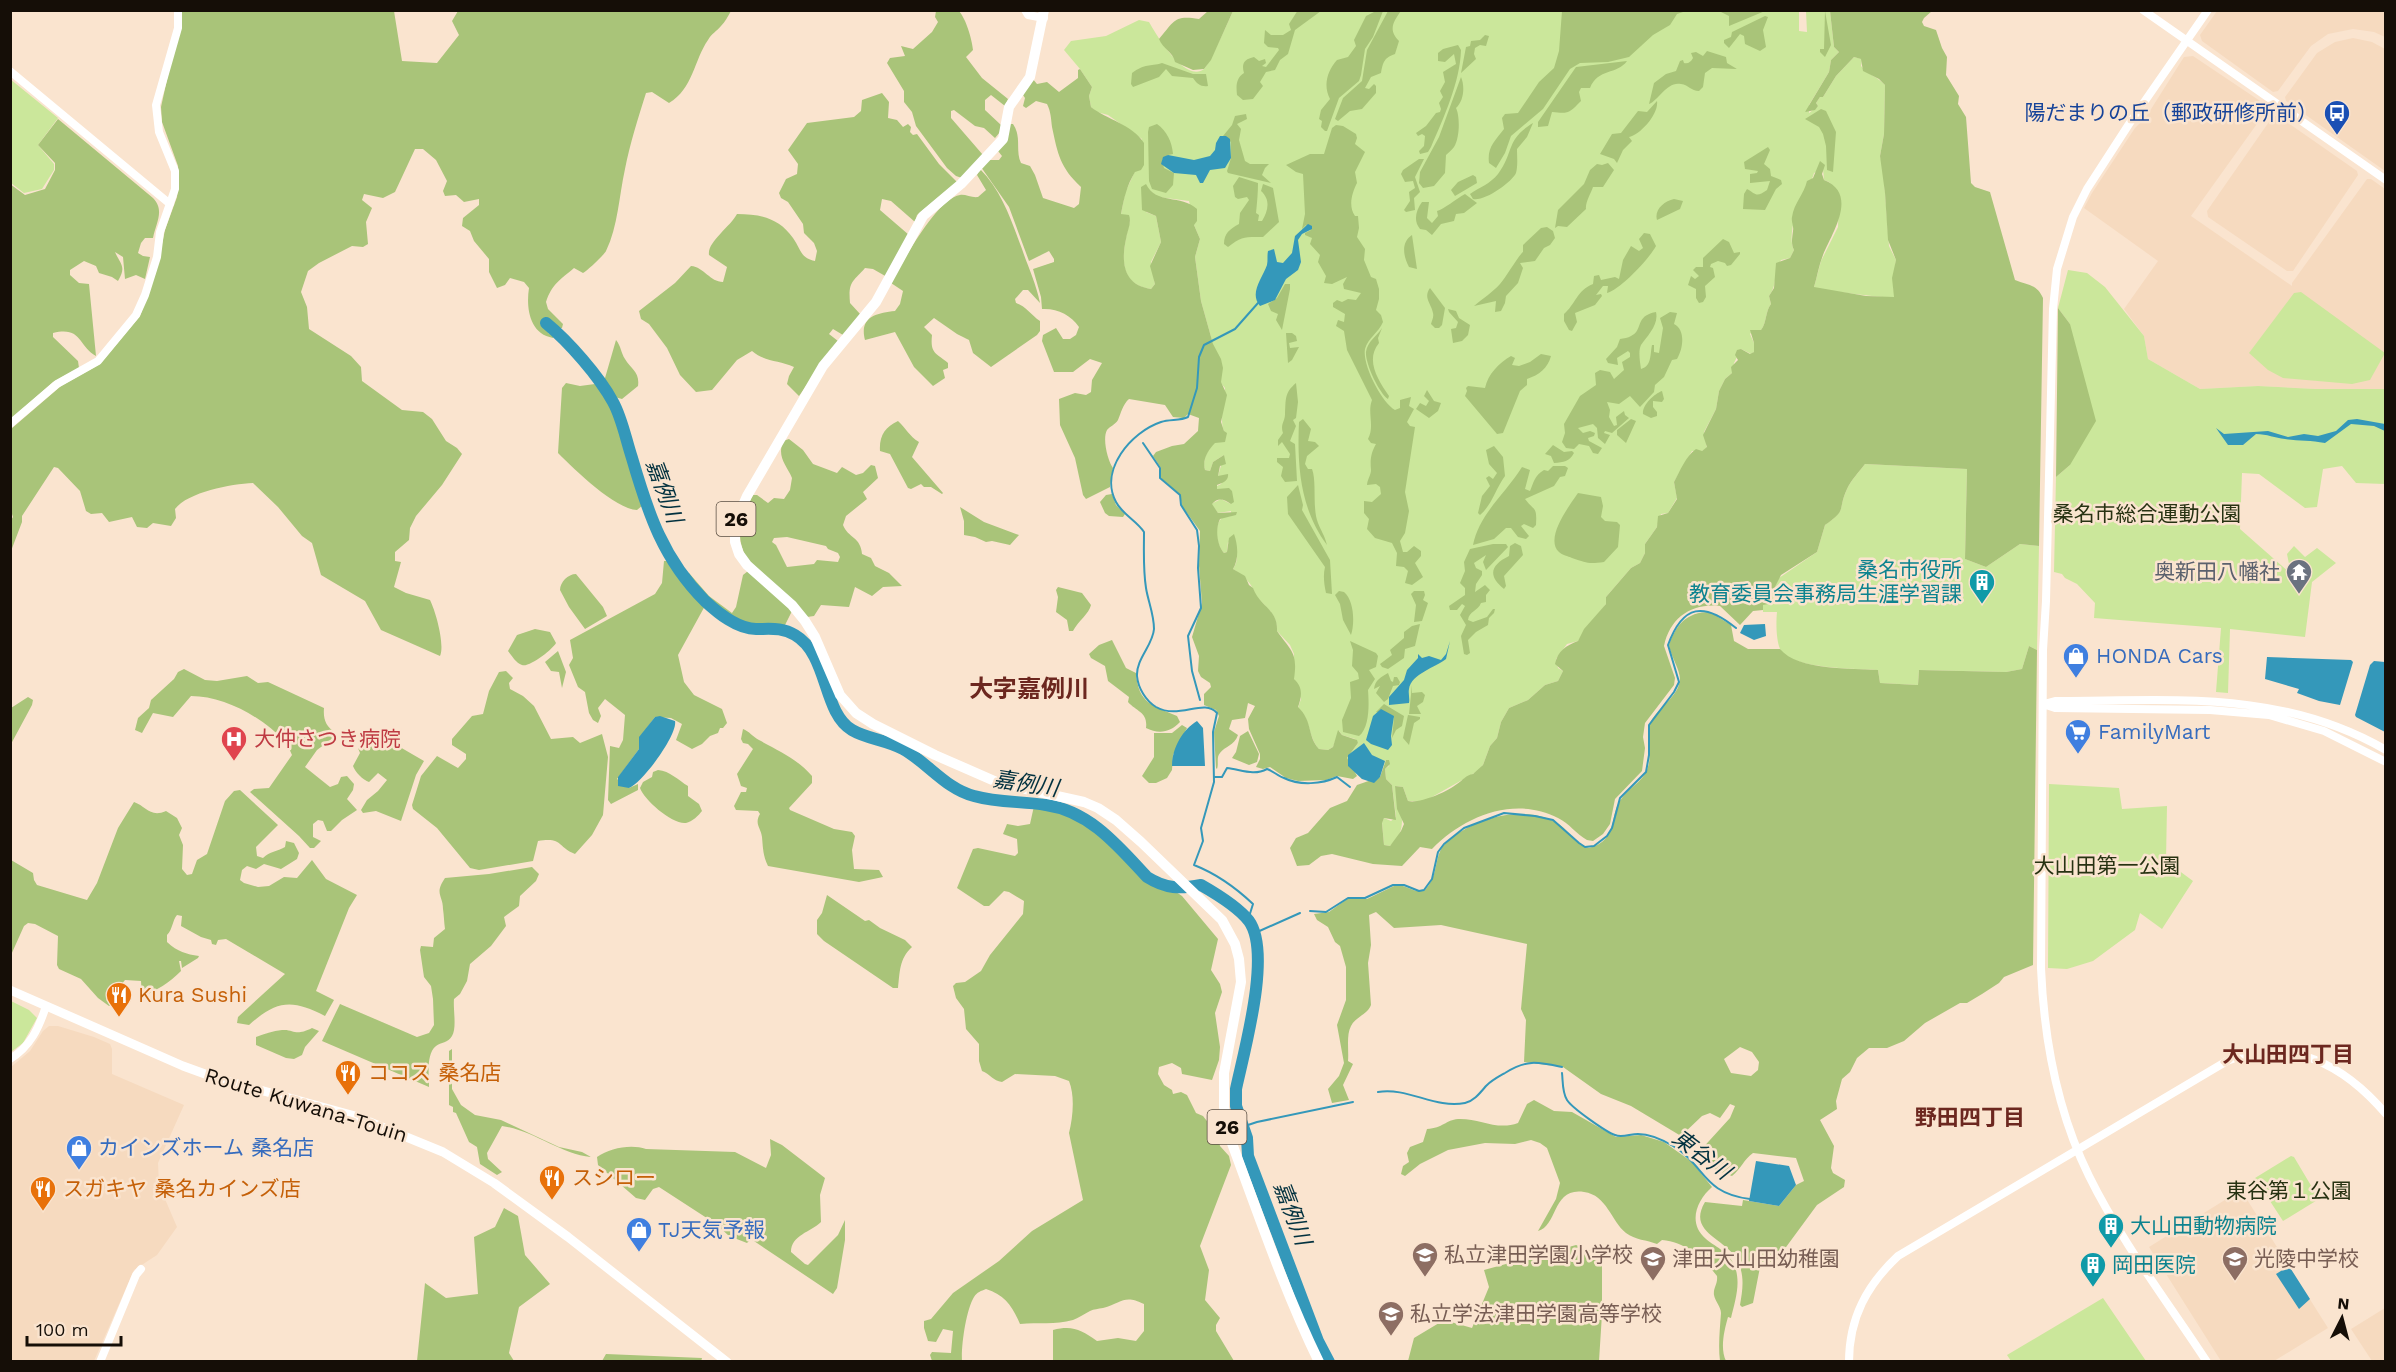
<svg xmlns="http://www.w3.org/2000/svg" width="2396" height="1372" font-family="'Work Sans','Noto Sans JP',sans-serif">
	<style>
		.built { fill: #f6dabf }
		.green { fill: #cbe79b }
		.forest { fill: #a9c479; fill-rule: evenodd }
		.water { fill: #3498ba }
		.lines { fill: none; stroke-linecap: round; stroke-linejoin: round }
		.stream { stroke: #3498ba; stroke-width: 2 }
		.river { stroke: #3498ba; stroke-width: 12 }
		.tertiary { stroke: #fff; stroke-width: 8 }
		.secondary { stroke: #fff; stroke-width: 9 }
		.primary { stroke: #fff; stroke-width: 10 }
		.labels { text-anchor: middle; stroke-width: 5; stroke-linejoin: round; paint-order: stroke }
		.shield { fill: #fae4cf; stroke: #5a4e43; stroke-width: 1.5 }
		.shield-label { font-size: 20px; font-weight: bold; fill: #150e07 }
		.transit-label { font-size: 21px; fill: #164399; stroke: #fae4cf; text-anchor: end }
		.park-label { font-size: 21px; fill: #273212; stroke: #fae4cf }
		.culture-label { font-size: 21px; fill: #0d838f; stroke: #fae4cf; text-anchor: start }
		.worship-label { font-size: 21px; fill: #5b616d; stroke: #fae4cf; text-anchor: end }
		.shop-label { font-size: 21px; fill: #366cbe; stroke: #fae4cf; text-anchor: start }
		.health-label { font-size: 21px; fill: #be3a42; stroke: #fae4cf; text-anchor: start }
		.food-label { font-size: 21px; fill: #c56008; stroke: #fae4cf; text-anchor: start }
		.street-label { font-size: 21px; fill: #150e07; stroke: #fae4cf }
		.education-label { font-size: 21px; fill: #785e54; stroke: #fae4cf; text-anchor: start }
		.water-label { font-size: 22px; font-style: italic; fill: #02313f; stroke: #fae4cf }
		.neighbourhood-label { font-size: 22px; font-weight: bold; fill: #6c271f; stroke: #fae4cf }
		.quarter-label { font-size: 24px; font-weight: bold; fill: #6c271f; stroke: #fae4cf }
	</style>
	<rect width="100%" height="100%" fill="#fae4cf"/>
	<path class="built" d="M2297,11H2385V37L2374,32L2353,29L2328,34L2311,46L2278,91L2273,92L2202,41L2200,35L2217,11Z
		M2353,38L2372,42L2385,49V171L2286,101L2285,97L2317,53L2335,42Z
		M2193,56L2269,107L2191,216L2292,286V283L2367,179H2371L2385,189V389H2315L2258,386L2200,389L2148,359L2144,336L2124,309L2158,261L2084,208L2092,193L2135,128L2146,117L2184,57Z
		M2273,116H2278L2357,171L2358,175L2293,271H2287L2208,217L2207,211Z
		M49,1026H58L94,1037L110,1044L112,1049V1074L184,1105L158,1163L159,1185L177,1227L157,1255L134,1270L94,1361L11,1362V1067L30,1051L43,1031Z
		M2241,1190L2328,1328L2274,1361H2221L2149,1247Z
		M2385,1308V1361H2372L2351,1329Z"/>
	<path class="green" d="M1799,10V31L1807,32L1806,11H1830L1834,47L1839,52L1831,60L1829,72L1809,105V113L1818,106L1816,103L1820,97H1823L1836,76L1854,57L1862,59L1861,66C1868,75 1878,77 1885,85L1884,134L1880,156L1883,166L1889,246L1896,260L1893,287L1895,295L1894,298C1867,296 1842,292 1816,289L1814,287L1821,261L1838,227L1839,194L1829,182L1824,180L1823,169L1814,173C1812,181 1807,187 1803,194C1797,209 1787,236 1794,250L1790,258L1781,260C1773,273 1778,284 1769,296L1771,304C1765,312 1767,322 1761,330H1754L1750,334L1754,343V352L1751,354L1741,349L1734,363L1732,373L1725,379L1719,391L1716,409L1704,432L1707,448L1702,451H1692L1674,482L1677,498L1668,513L1661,514L1657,527L1645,544V553L1640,563L1631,568L1606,597V604L1578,641L1567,644L1556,659L1558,668L1563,671L1558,681L1545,685L1528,700L1509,708L1501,722L1497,738L1490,746L1483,765L1478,771L1425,801H1408L1403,787L1395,786C1400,808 1410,829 1390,846L1384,845L1382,822L1384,818L1391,821L1396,817L1392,785L1386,779L1385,769L1389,766L1386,760L1381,771L1362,779L1348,764L1347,758L1358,743L1355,739L1342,735L1339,731L1333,747L1328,750L1319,749C1308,737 1311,719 1298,708L1301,699L1294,679V654L1290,645L1277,631C1277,613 1266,608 1255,595C1253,584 1243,575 1233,569C1240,558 1237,551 1228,542L1227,552L1224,553C1216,544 1213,525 1223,517L1231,516V511L1218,513L1211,504L1221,499L1231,504L1223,490L1217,489V486L1221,484L1225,476H1218L1224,455L1213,462L1210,471L1205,470C1200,455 1215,442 1224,431C1219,419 1225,402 1225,388L1220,382L1211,337L1201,301L1195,257L1200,239L1194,225L1189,201L1158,197L1149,190L1146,212L1156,216L1161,242L1151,262L1155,284L1151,289C1113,284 1124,246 1130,220L1121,214L1125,193L1135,171L1142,139L1108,115L1097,112L1091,107L1089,96L1092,87L1080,69L1064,50L1071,41L1106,36L1139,20L1149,22C1156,34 1185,84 1204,69C1209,65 1229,20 1233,11Z
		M10,79L58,118L38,145L54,164V170L42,189L24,193L11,183Z
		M2068,270L2087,273L2105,287L2144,336L2148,359L2200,389L2258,386L2315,389H2385V484L2356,483L2342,466L2323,469L2317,507L2305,508L2259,474L2242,473L2240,529L2291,574L2287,554L2294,546L2305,557L2317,548L2336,563L2312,582L2305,637L2230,629L2228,693L2216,692L2221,628L2094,618L2095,603L2077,584L2065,578L2062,574L2054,572L2056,477L2070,465V324L2058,308Z
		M2301,292L2385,353L2370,380L2352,384L2283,378L2268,370L2249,353L2294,293Z
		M1865,464L1967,469L1965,559L1986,567L2020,544L2039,546L2037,650L2029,646L2022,669L2006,672L1919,670L1918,685L1880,683L1878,670C1859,669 1788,669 1780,649C1776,639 1776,622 1777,612H1763V605L1768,593L1774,589L1779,578L1817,552L1825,525C1848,508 1837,511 1847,489C1851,480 1859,472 1865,464Z
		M2049,784L2119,788L2122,809L2167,806L2166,861L2193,881L2162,929L2140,913L2135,930L2093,961L2067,969L2048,968Z
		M11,1001L29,1010L37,1018L23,1043L11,1052Z
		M2291,1156L2294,1157L2319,1199L2283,1221L2255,1178Z
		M2103,1298L2146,1361H2011L2007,1355Z"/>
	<path class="forest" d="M1298,10L1321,11L1295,30L1288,54L1280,60L1275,70L1266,72L1260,82L1263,86L1253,99L1243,100L1237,95C1236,86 1236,78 1244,73C1241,63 1245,59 1254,57L1259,61L1265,59L1266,63L1262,66L1266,67L1279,50L1278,48L1268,47L1264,43L1265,30L1271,35H1283L1291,30L1289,24Z
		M182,11H394L402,61L437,63L459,35L452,21L458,11H731C728,16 725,22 721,26C717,31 711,34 708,40C694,60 693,89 669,103L652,92L646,93C638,118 630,144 625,169C619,196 618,226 606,251C604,255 587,271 583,273L574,268C560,280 552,284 546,302L548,309L563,324L562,328L558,329L556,324L553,326L545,323L550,331L548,333L554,335L553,338C529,334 526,307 529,288L524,282L510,278L505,285L497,288L489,272V259L474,241L470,231L462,226L463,218L479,205V199L464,202L456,195L445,196L443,191L447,181L436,160L423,149H415L395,192L383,198L364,194L362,200L372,208L366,222L368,244L363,247L352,246L319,263L308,271L301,292L307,307L309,329L351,356L361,367L362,381L402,410L423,412L432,419L446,441L457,448L462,454L442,485L416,516L410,528L409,540L395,552V561L401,562L394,587L406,593L430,600C436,612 445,645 440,656L381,630L365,601L321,575L312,543L302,536L278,507L253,483C231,484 188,492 175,509L176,518L171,526L153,523L147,528L137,527L132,517L109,522L102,513L91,514L86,511L80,491L58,468L54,467L22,516V522L11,551V520L13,517L10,508L11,429L61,386L100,364L140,316L156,272L165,230L177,197L179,180L178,166L162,122L161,107Z
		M936,11H959C966,19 972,39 973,50L966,57L982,78L1008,99L1005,106L991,95L985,100V110L1001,125L1000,132L995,138L984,128L975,126L954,110L951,111V118L983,155L962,178L956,176L947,168L916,126L912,112L904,102V91L887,63L890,58L905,56L901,46L913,49L932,32L938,22L935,17Z
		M1208,11H1233L1211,60L1204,69L1193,70L1175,62C1173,52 1163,49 1159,39C1175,21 1173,15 1199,19Z
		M1376,11H1383L1373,37L1365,49L1361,75L1359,81L1339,98L1327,131H1325L1321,127L1322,121L1319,119L1321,110L1330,99C1323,86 1327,71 1337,60L1348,57L1356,46L1354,40L1366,16Z
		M1388,11H1401C1393,22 1388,30 1399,41L1395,54C1384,58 1383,62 1381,73L1371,77L1365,88L1369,89L1374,84L1376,86V93L1362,109L1350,111L1338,121L1335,119L1343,98L1362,81L1367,50Z
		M1562,11H1686L1677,14L1670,25L1653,35L1629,57L1608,62L1580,63L1570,69L1543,109L1511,136L1505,153L1496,168L1489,163C1487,147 1495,141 1504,129L1502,118L1505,114L1518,113L1539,82L1554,68L1559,51Z
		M1719,11V10L1765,11L1729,26V16Z
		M1825,11L1831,45L1825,57L1820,52V49H1824Z
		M1830,11H1932L1924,18L1922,22L1924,26L1936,30L1942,48L1947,57L1946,75L1959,96L1958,104L1966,117L1971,183L1975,187L1990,192L2015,280C2027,285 2037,284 2043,298L2039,546L2020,544L1986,567L1965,559L1967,469L1865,464C1859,472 1851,480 1847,489C1837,511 1848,509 1825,525L1817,552L1781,575L1774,589L1768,593V604L1763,605V610L1753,611L1740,625L1720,606C1691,603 1670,618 1664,646L1675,678L1674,685L1645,723L1643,737L1645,748L1642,771L1615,799L1610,824L1603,834L1593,841L1587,840C1576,834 1569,823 1558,818C1514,795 1463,817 1432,849L1420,847L1402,866L1373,864L1332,854L1321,856L1309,865L1297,866L1290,848L1296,838L1308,833L1330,808L1347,801L1357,785L1380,777L1386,760H1389L1390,764L1385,769L1386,779L1392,785L1396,820L1384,818L1382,823L1384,845L1390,846L1401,831L1404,824L1397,809L1395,786L1403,787L1408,801C1419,804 1447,792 1457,784C1463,780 1466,775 1473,774L1483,765L1490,746L1497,738L1501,722L1509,708L1528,700L1545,685L1558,681L1563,671L1555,664C1558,650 1566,646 1578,641L1584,629L1606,604V597L1631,568L1640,563L1645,553V544L1657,527L1658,516L1668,513L1677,499L1674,482C1680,471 1686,456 1696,449L1702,451L1707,447L1703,435L1716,409L1719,391L1725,379L1732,373L1731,367L1738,360L1735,355L1737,350L1741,349L1750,354L1754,352V343L1750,330H1761C1767,322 1765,312 1771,304L1769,296L1774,288L1776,263L1790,258L1794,250C1791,244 1792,239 1793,231C1794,226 1791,222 1792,217C1794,203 1804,194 1807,181L1813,178L1820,161L1825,165L1822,174L1824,180C1859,194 1832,233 1823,255C1819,265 1817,277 1814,287L1866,296L1894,297L1892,278L1896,260L1888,240L1885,193L1880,156L1884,134L1885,85L1879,79L1863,71L1861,59L1854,57L1836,76L1823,97H1820L1816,103L1818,106L1815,110L1805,112L1829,72L1831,60L1839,52L1834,47Z
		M1765,16L1768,17L1763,30L1766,47L1760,51L1745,44L1744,36L1740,34L1729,48L1724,43V40L1731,37L1732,32Z
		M1485,35L1489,36L1486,46L1480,45L1475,48L1474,54L1476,59L1461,73L1466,47L1470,46L1471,41L1480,40Z
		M1458,45L1461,50C1460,82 1444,117 1431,147L1428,152L1420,154L1419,151L1424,146L1425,136L1422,134L1418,136L1416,133L1426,126L1436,113L1440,112L1441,109L1439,103L1443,97L1440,91L1445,82L1443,72L1456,64L1454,54L1445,62L1438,61V53L1443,49Z
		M1707,51L1726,57L1727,63L1737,69L1712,68L1705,73L1703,87L1699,91C1691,91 1689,85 1681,84C1667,81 1659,100 1649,104L1654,83L1666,74L1676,71L1680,61L1683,60L1684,63C1688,64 1691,62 1693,58L1691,53L1696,52L1703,56Z
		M1627,61C1617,75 1598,68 1590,88H1581L1579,92L1581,101C1569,113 1569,114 1552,112L1548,126L1538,127V122L1576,67Z
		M1162,63L1193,74H1206L1208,86C1201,87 1197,84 1193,78L1172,76L1166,69L1159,77L1133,87L1131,84L1132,73C1146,63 1149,67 1162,63Z
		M1080,69L1092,87L1089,96L1091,107C1106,119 1133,125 1144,143V165L1141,170L1135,172C1127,185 1124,198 1121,214L1129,215C1132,223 1127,231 1126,239C1121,262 1123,285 1151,289L1155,284L1150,266L1161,242L1156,216L1142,210L1141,187L1146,184C1156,205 1181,194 1197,209V221L1194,225L1200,239L1195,257L1201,301L1213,344L1221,359L1223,368L1221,382L1227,395L1221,422L1224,431L1227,433L1225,442L1215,443C1208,450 1202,460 1205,470L1210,471L1213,462L1224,455L1226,464L1220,466L1218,476L1228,474C1229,481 1222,483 1217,485V489L1229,488L1232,491L1234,502L1231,504C1224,499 1218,497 1212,504L1218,513L1237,512L1236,515L1220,519C1215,529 1217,545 1224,553L1227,552L1229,538L1234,534C1238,545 1239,559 1233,569L1245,576L1249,585L1253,588C1260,607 1278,609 1277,631C1291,651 1298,652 1294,679C1303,687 1302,696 1298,707C1313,721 1307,736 1319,749L1328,750L1333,747L1338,730L1342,735L1357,740L1358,743L1347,758L1357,776L1353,779L1337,776L1326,780L1298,781L1286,778L1270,767L1263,769L1256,767L1260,759V754L1249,729L1248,719L1255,706L1248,703L1245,718L1232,720L1229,729L1238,735C1234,746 1225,746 1220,753C1216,757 1219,764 1217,769L1216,768L1214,732L1219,716L1216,710L1204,705V694L1211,687L1210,683L1201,677L1198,671L1199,656L1192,637L1202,603L1199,566L1200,531L1182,506L1180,495L1160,477L1161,468L1153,456L1156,452L1172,446L1184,444L1198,431L1199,418L1188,414L1184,418L1173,417L1165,405L1129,399C1123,404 1121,413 1118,420C1115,425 1110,426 1107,430C1102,439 1108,461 1113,468L1110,487L1086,499L1083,495L1075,458L1060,425L1059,399L1075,393L1086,395L1091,392L1092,380L1102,363L1090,359L1073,372H1054L1042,341L1043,335L1056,328L1063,339H1070L1076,335L1079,327C1071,315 1057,308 1042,309L1041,297L1033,269L1054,262V259L1049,251L1029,261L1009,207L981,167L988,160H999L1002,156L998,151L1010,124H1013C1022,137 1015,150 1021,163L1030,166L1035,175L1043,198L1074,208L1079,204L1081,187C1060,167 1058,155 1052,127C1051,119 1051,112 1047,104L1036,101L1026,108L1023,106L1025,98L1023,95L1032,78L1037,84L1047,82L1059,92L1078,78V70Z
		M1461,77C1465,86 1464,101 1456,108C1460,116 1460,138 1454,147C1452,150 1449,152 1446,155L1445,173L1434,186L1423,188L1419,183L1420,172L1439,137Z
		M882,93L889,102L888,118L897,120L903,127L908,124L911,127L910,132L913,135L917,134L939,164L957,182L917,215L915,222L891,201L882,199L880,210L909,235L887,277L873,269L865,268C853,282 848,281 850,303L861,315L843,335L833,329L829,334L838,341L799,396L787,384L789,376L794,367C779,360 765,362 752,351L737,360L712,390L696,392L680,375L667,348L649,324L641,319L639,311L675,283L691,266C704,267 710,282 723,282L727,267L709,255C707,242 730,227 737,214C760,214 779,218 793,238C801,249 800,258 815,261L817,251L814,243L804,233L803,224L788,202L781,198L779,193L786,179L797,174L798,164L788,150L807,123L854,117L861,111L862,100Z
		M1657,101C1659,114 1640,135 1629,137L1632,141L1623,150L1617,163L1614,159L1600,154L1612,134L1621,133L1638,111L1647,112Z
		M1821,109L1826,111L1836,132L1833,172L1827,170L1826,146L1823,134L1819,127L1805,119Z
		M1246,114L1247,119L1237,124L1241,129L1239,140L1245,161L1250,164H1269L1265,168L1262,175L1271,183L1228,173L1227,171L1231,158V142L1223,136L1232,125L1235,116Z
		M58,119L153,198C165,210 156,223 153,238H145L141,243L138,253L143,256L150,257L145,279L136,275L125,279L123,257L115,252C120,264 127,266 118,281L112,277L99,273L96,266L84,261L70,270V275L79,283L89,284L96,356C78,346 82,326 53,333V337L78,361L79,368L53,382L11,419L10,184L25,195L45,189L55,170V163L38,145Z
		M1533,123L1527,137L1517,149C1517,156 1518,166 1516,173C1512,182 1484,202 1473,199L1470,194C1480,187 1490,184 1498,174C1515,151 1505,140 1533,123Z
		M1157,124C1167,131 1172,142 1173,154L1168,155L1162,160L1164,168L1174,173L1173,185L1166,193L1152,189L1149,181L1148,132L1149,127Z
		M1336,125L1343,126L1356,134L1357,138L1355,144L1365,152L1355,172L1357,183C1352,193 1348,206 1355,216H1358L1359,228L1357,237L1365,249L1364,260L1371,277L1376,279L1379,289V299L1376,310L1381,315L1383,322C1379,332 1368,338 1365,349C1362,365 1382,403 1395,410L1400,408V400L1411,397L1409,406L1414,409L1407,422L1410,426L1415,427L1405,492L1409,511L1405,533L1400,541L1403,552H1407L1414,546L1421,551V556L1415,563L1423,577L1412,585L1405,583L1408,571L1404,567L1396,566L1397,553L1392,543L1375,538L1367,529L1369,519L1364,513V501L1372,502L1381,494L1380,487L1376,484L1367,485C1367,480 1371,475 1371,470C1370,459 1371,453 1376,444L1371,443L1368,439C1375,426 1367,413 1372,400L1347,350L1344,331L1336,326L1338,320L1344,322L1345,314L1333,307V303L1337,300L1342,302L1348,299L1356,300L1361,293L1344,289L1343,284L1347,277L1332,284L1324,283L1326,276L1318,262L1320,255L1310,244L1312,238L1305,235V233L1311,230L1306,225L1302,229L1305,214L1303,174L1296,172L1286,165L1310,154H1324L1332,128Z
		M1768,147L1770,150L1764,164L1770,169L1771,176L1781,180L1782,184L1776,189L1765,210L1743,209L1744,194L1747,189C1756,194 1756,198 1767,190L1770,181L1750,183V174L1757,173L1758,171L1745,169L1744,162Z
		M1419,159H1424L1415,177L1420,192L1414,198L1415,210L1406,212L1404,210L1410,201L1409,192L1415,188L1413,181L1405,182L1401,174L1403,170Z
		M1608,163L1614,170L1603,187H1593C1591,193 1585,203 1586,209L1567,227L1558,226L1555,228L1558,210L1584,184L1590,170L1597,164L1602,165Z
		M980,169C1002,191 1011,220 1022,249C1028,267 1036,283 1040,303L1028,290H1023L1015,299L1016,303C1026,306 1031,315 1040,321V331L1037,335L991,367L973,353L969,340L957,334L934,318L924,327L932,335C930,354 936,353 948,363V368L943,370L945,378L933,386L914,367L895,332L865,340C859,317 876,313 895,311L900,304L903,291L891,283C902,263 937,198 960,195C965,194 972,198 978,197L986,190L977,175Z
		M1473,175L1476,177L1477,183L1455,196L1451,190L1458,182Z
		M1239,177L1258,183C1258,193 1257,203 1256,213L1259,215L1258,221H1262C1268,211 1271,200 1261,191L1263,184L1273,188L1279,222L1263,237C1245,237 1242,236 1228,247L1224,244C1224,233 1230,229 1239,224L1240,213L1249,200L1247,197L1238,199L1235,197L1233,186Z
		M1465,194L1477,203L1464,213L1456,214L1454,221L1441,224L1432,235L1426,230L1420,229C1413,221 1416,210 1422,202H1429L1427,218L1432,223L1438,216L1437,211C1444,209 1456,199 1465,194Z
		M1674,199L1683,201L1680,209L1657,220C1654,210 1664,201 1674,199Z
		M1547,227L1553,231L1555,238L1550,245L1544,248L1535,261L1520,263L1523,268L1518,283L1506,296L1505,303L1501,311L1495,312L1496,301L1474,306C1483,298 1492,293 1500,284C1506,277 1519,255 1523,252V245L1541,228Z
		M1644,233L1650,234L1656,246C1649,259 1621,289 1607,293L1608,286H1603L1596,295L1601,294L1602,296L1595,305L1575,313L1577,322L1572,331L1569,330L1564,321V314C1575,305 1577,290 1593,284L1594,276L1599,275L1601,280L1615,277L1619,279L1623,260L1631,246L1639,251L1643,248L1639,239Z
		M1412,235L1417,269L1409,267C1403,256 1401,242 1412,235Z
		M1723,239L1729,242L1734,253L1740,252V254L1731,265L1727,266L1725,263L1718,261L1711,264L1710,267L1713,268L1715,277L1705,286L1706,297L1703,302L1699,303L1696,298V289L1688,285L1691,276L1695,279L1699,276L1693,270L1696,267H1703V258Z
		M1285,284H1290V289L1282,330L1276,320L1278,314L1271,311L1268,304L1277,298Z
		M1430,288L1445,308L1442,325L1439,328H1435L1431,324C1432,320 1434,317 1433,313C1431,303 1423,298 1430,288Z
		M2058,308L2070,324L2096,421L2070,465L2056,477Z
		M1448,309L1456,311L1459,318L1470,325L1468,335L1462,341L1453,343L1451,329L1456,328L1458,322L1449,312Z
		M1656,312C1659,325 1647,336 1641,345C1638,351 1640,362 1641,369C1652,366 1650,354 1652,345H1654V352L1659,353L1663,328L1660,318L1670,312L1677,313L1674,324C1686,330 1683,349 1677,359L1672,360L1664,377L1655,385L1654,392L1640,407L1630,396L1619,404L1607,402L1610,410L1609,417L1614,426L1617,425L1616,417L1624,411L1625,415L1629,418L1612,433L1605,431L1604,433L1610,435L1605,444L1598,438L1597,428L1593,424L1578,428L1583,433L1590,431L1595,433L1594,436L1588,438L1589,441L1602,448L1598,454L1593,453L1589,446L1579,444L1574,449L1566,448L1562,442L1565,433L1564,424L1580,396L1596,385L1595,373L1600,370L1610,372L1614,379L1624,370L1622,362L1630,357V353L1628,351L1617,358L1618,365L1608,363L1606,359L1617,347L1620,339C1624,338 1628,338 1631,336C1644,330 1634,316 1656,312Z
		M1382,328L1378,338L1379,343C1365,360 1378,380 1389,396L1388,399C1379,393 1365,363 1366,352C1367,342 1377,336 1382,328Z
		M1286,333H1292L1296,336L1297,341L1289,343L1290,348L1299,347L1292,360L1288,363Z
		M616,340C621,346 621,353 625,359C631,369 640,372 638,386L622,399L611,396L603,385Z
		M1541,354L1551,356C1548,368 1539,375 1527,379V385L1520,391L1503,433L1497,434L1465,396L1467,391L1466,388L1468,386L1485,388C1488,374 1499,363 1511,356L1515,358L1512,365L1519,366L1530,362Z
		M566,383L580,386L595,384L608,397L643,505L637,510C615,509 575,470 558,453L562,388Z
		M1296,383L1298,402L1296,418L1293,420L1296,426L1290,441L1295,444L1297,481L1285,482L1281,476L1283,467L1277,462V458H1289L1290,454L1282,442L1278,446V440L1283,433C1280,424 1285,422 1285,414C1286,400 1284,393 1296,383Z
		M1427,390L1434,401L1441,403L1438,411L1429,418L1416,409L1420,403L1426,406L1429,401L1424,396Z
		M1662,391L1664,399L1662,402L1653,401V407L1657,412V416L1651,418L1643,414C1642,405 1654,394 1662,391Z
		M1303,419L1311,429L1308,441L1315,442L1319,446L1307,456L1305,464L1308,469H1312C1317,482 1312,508 1318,523C1321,531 1324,534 1327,545C1300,509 1297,465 1299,422Z
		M1631,419L1636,421L1626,443L1617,435V430Z
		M898,421C906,428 909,436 919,442L912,457L943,493L942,494L931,487H924L921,484L911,489L908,488L890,454L880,451C879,436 885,427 898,421Z
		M789,439L803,450L813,464L837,473L842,467L856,475L863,473L871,465L875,466L878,478L863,492L867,499L846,516L843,525C848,538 861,537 862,554L871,558L875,566L889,573L902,586L883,587L872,596L855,587L849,607L821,605L814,616L807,617L747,559C734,535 741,517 753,495H757L768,503L774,498L784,499L790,490L792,478C786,464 777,458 783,441ZM787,537L826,546L828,549L838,553L840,557L838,562L817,560L814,564L787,567L776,545L772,542L774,538Z
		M1553,445L1564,452L1572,451L1574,453C1569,462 1564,462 1554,463L1551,456L1545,454Z
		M1494,446L1503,457L1505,476C1496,488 1492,505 1480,515L1478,513L1482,496L1490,486L1486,478L1489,476L1493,479L1497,473L1489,464L1486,450Z
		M1553,466H1565L1568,468L1565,476L1560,477L1554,486L1525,499C1535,512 1537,506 1536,525L1533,528L1524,524L1521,526L1529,536L1526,539L1518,537L1511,528H1506L1494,539L1473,545C1479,514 1506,493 1522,467L1530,470L1525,489L1530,491C1534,482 1534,476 1544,470L1548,471Z
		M1298,485L1303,505L1302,510L1330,560L1332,594L1326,593C1324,584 1323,575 1325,567L1288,514L1287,497Z
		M1578,493L1601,497L1603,506L1601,517L1605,521L1617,522L1620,525L1618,547L1604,562C1588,564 1587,563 1572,558C1568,556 1562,555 1559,552C1544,538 1570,505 1578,493Z
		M1112,494L1116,505L1125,514L1123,517L1109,516L1105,513L1100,502L1106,495Z
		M960,507L984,522L1019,535L1010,545L992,541L986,542L975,537L964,535V521Z
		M1515,543L1521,546L1523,555L1504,576L1506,586L1504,589C1487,575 1491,565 1509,556L1510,546Z
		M1493,544H1506L1508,547L1486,570L1483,562L1486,555L1474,563L1476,568L1482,571V575L1476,584L1475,592L1485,585L1490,590L1486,595V602L1481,603C1478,611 1469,611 1468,620L1473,622L1487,617L1493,609H1495L1494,613L1489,618L1488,625L1476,632L1468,640L1470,653L1467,655L1464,654L1461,636L1466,625L1460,615L1465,606L1462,604L1457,610H1450L1449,606L1465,595V588L1460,583L1465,571L1464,562L1470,549Z
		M664,561H669L706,604L678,655L684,682L694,695L722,709L727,723L723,728H720L718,733L710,736L702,744L692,749L676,740L682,724L671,718L655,717L640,737L639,749L617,779L629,788L638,784V790L611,804L608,800L610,746L619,748L623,740L625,715L605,699L598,708L601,716L598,723L593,720L589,713L585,692L578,687L569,665L573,658L570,640L655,594L662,583Z
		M748,571L792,611L785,625C733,630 720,612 688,575L689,573L709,596L732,613L736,607L743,575Z
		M576,574L603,607L607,616L585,629L569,607L560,590C560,582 568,574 576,574Z
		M1058,587L1082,593L1091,605C1089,614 1078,621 1073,631H1069L1067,620L1056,612L1058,597L1056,590Z
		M1339,591L1344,592C1354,600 1355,623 1351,635L1343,620L1340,604L1335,595Z
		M1414,591H1424L1425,595L1423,600L1428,603L1422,621L1414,622L1416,605L1411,594Z
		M1710,612L1731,625L1734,641L1748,649H1780C1798,671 1852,668 1878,670L1880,683L1918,685L1919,670L2006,672L2022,669L2029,646L2037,650L2033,965L2004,977L1999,983L1982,994L1967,1003H1960L1925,1023L1904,1041L1887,1048H1869L1857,1058L1850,1072L1842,1079L1836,1101L1837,1109L1820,1120L1834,1146L1831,1168L1833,1173L1845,1180L1844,1187L1817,1205L1775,1262H1761L1753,1303L1742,1307L1740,1305C1743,1288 1745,1274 1736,1258C1724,1238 1687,1232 1705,1202L1742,1206L1743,1200L1779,1206L1796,1185L1804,1181L1796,1158L1753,1153C1744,1159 1741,1169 1732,1176C1711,1168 1713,1171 1699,1152L1730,1118L1735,1106L1730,1104L1720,1118L1710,1113L1702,1116L1681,1136L1631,1106L1601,1094L1563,1067L1524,1062L1526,1020L1521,1009L1527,944L1441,925L1394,928L1376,912L1369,915L1371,945L1368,963L1371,1005C1367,1015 1355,1017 1351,1026C1346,1035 1349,1051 1348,1061L1353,1064L1343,1085L1349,1100L1332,1103L1328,1089L1339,1076L1344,1063L1337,1025L1346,1000V967L1340,946L1335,942L1328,927L1317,920L1314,914L1329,912L1347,899H1367L1394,886H1403L1416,891H1424C1439,877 1434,856 1444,845C1469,819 1524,803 1557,823C1569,830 1574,844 1589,848C1620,840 1608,814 1622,798C1630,787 1645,780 1648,767C1653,752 1644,735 1651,721C1659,707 1678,697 1680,680C1680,669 1671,657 1669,645C1676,625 1686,612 1710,612ZM1740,1047L1752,1052L1759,1062L1758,1070L1751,1076L1731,1073L1724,1059Z
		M1420,624L1415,646L1405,649L1404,658L1388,669L1382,667L1380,664L1392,655L1390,650L1404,638V632L1412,626Z
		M535,629L550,632L556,643C553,649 529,668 522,665C516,663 512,656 508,651L517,635Z
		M1112,640L1126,668L1136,673C1138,704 1154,706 1177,716L1180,722C1170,733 1158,734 1146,728C1148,712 1137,712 1128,702L1129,697L1108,681L1105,666L1091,658L1089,654L1099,645Z
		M1350,641L1376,653L1378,656L1376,667L1369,670L1375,679L1368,690C1369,703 1370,727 1359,736L1343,732L1342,720L1351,698L1350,682L1359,679L1358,673L1352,666L1353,650Z
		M558,651L566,672L562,688L559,672L551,671L545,662Z
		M184,669L205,680L217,681L247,676L258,683L268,682L324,708C323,720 326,726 335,733L333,738L317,750L305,767L330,787L338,784L341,777L347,776L354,784L353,790L347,799L357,810L342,820L331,831H327L323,821L318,820L313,824V837L321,841L314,848H310L299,836L250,792L254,789L269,788L292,755C290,751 289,747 286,743C264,718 225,696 191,696L173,717L153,713L142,733L135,730L138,718L149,708L151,700L174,679L178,672Z
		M506,671L513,678L509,683L510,689L523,696L534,706L551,739L573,737L580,743L602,734L608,757L603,815L592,835L575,854C557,847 563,837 538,841L533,861L479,870L470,868L437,828L413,809L412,805L421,776L437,756L458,768L466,759V754L452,745V739L472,716L483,714L489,691L499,672Z
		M1388,673L1391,681L1393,682L1394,677H1397L1400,682L1399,685L1393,686L1388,699L1384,702L1376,693L1380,686L1374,689C1375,680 1381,677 1388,673Z
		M1412,685V693L1422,692L1425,695L1423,702L1417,706L1421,714H1409Z
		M28,697L33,700L32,705L11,744V708Z
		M1384,704L1404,716L1402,726L1396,730L1392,738L1394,718L1376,712Z
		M1408,715L1420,717V719L1414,723L1409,745L1403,738Z
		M1182,725L1187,728L1173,755L1172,770L1167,778L1156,783H1149L1142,776L1154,757V733H1172Z
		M743,729C749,731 753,737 759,740C779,751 796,758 812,776V783L789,808L790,810L834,829L852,832L855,836L852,850L854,869L879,870L883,877L859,882L768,866C763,856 763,848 762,837C761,828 754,824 760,814L758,811L736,810L734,806L741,792H746L747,788L741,786L737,774L753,749L748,744L743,743L741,739Z
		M1248,731L1259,754L1257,762L1249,765L1232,758L1236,752L1240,736Z
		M369,732H374L424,761L416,775L401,821L376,811L363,813L361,810L367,800L378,791L387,780L378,773L369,782C363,780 355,772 353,766L360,753L358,748Z
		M658,770C670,771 678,780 688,786V796L699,804L702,811C699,815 692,822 686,823C673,825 644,800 640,788L643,782L652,777L653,772Z
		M240,790L278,825L256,847L257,856L263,858C270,851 277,852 285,847L286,841L294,843L299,853L297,859L281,869L264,864L256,869L247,866L242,870L240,880L244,883L258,887L269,886L284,877L297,878L312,860L326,879L357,895L349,908L316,991L334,1000L325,1016C292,999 277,1000 249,1025L237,1023L238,1017L285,974L226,939L218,940L216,945L212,944L211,940L201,937L181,926L182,916L177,915C172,921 173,929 167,935V942C178,952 186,954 199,956L198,958L182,968L181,961H179L181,971C169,983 157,990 142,997L141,981L125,980L121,985V1003L109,1006L98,998L81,979L59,969L57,965L58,936L35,924L28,923L24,926L11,955L12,930L10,927L11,860L33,873L34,880L37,885L87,900L97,883L118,828L134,802C146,806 150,818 166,811L177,818L182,828L179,835L183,845L182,869L187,875L192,874L197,860L207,854L225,801L234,791Z
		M1034,806C1085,812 1115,847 1148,882C1159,889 1173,888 1182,896L1218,939L1211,970L1220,984L1222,992L1215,1013L1220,1047L1219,1060L1212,1080L1182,1074L1181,1068L1172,1063L1159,1067L1158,1074L1164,1085L1172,1090L1173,1094L1181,1092L1187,1095L1196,1113L1203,1116L1217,1134L1220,1146L1229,1156L1231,1165L1200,1246L1209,1270L1205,1300L1220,1318L1216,1325V1331L1234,1361H1053V1330C1073,1325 1081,1330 1097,1341L1118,1338L1136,1341L1144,1331V1304C1124,1294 1122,1303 1103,1308C1098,1309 1094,1309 1090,1311C1084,1314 1078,1318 1073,1320C1055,1325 1038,1322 1020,1324C1012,1306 1005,1295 986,1289C981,1291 977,1292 974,1297C966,1310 961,1346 962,1361H932L930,1355L932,1352L951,1353L953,1331L943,1329L936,1342L928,1341L924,1328V1321L931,1319L953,1293L999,1261L1032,1231L1083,1200L1069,1133C1073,1117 1075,1096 1069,1081L1055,1076L1015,1074L1002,1082C993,1081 990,1074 982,1071L979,1061V1044L966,1029L964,1009L956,998L953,986L956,983L965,982L981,971L990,955L1023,914L1024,901L1009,892L1004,891L989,906H984L957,888L973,849L978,848L1015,856L1018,853L1017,839L1003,834L1007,824L1018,826L1030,824Z
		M532,867L539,874L536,881L520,896L519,906L504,917L506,926L491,946L470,964L467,981L460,994L454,999C453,1009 457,1028 452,1036C448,1043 441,1042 436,1046C426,1054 429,1075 429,1087L322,1041L340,1004L417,1037L429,1033L434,1025L433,999L431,986L424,977L420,950L421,946L433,947L434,938L445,929C444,922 444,916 443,909C443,895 434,894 445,878L489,874Z
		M827,895L865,921L869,920L880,928L905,940L912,947C899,959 900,972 898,988H893L824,941L817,934V920L822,913Z
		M312,1028L319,1031L305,1047L302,1055L294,1059L286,1058L256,1045V1037C264,1034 273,1031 282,1030C295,1029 294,1037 312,1028Z
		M452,1049V1089L461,1105L475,1115L501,1120L559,1147L582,1152L591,1157C560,1154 533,1130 502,1126L487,1153L488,1159L502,1172L497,1175L480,1164L477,1147L469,1142L456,1113L453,1112V1107L449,1105V1051Z
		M1534,1100L1554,1111L1572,1112L1616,1137L1641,1135L1664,1142L1692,1162L1712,1187C1697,1200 1687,1223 1706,1239C1717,1248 1729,1252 1735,1267C1741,1284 1735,1301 1731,1318L1728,1317C1724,1331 1720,1349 1726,1361H1720C1718,1346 1720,1328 1721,1313C1721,1307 1715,1301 1714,1295C1713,1288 1718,1284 1717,1276C1703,1258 1686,1242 1662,1240L1657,1244C1647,1240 1635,1240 1626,1233C1611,1221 1607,1195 1584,1192C1552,1187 1558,1226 1538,1231L1556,1199L1560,1183L1547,1148L1540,1143L1531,1140L1515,1144L1485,1143L1448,1150L1420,1164L1405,1176L1401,1174L1403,1166L1409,1162L1407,1153L1410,1147L1423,1142L1427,1129C1443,1128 1446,1120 1458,1119C1479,1118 1497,1131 1518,1123L1527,1104Z
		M770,1139L782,1145L825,1178L820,1195L821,1222C811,1232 791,1235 791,1252L805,1264L808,1265L838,1235L845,1220V1240L837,1288L833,1294L751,1239L747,1243L729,1236L716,1224L659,1187L653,1189L645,1200L636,1198L598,1165L597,1157C610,1148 631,1144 646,1149L735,1152L766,1168L771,1155Z
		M504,1208L518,1216L525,1255L550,1284L519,1307L509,1353L514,1361H417L425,1283L446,1298L478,1294L474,1237L495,1227Z
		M1576,1245L1602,1255V1314L1599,1361H1408L1414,1338L1444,1320L1472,1328L1489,1287L1484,1270Z
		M606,1354L702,1358L701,1362L602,1361Z"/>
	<path class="water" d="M1220,136H1226L1230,139L1231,158L1225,168L1210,170L1203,183H1200L1196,175L1174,173L1161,164L1163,157L1168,155L1194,160L1210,156L1215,150L1216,143Z
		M1308,224L1312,226V229L1302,234L1298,240L1301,262L1298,270L1286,279L1275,300L1260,306C1249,293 1262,279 1267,265C1268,260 1267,256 1268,251L1274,249L1277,262L1283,263L1292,253L1295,236Z
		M2357,419L2385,424V431L2374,426L2351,424L2325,443C2311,440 2299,441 2285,439C2275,438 2267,434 2256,434L2243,445H2228L2216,428L2224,434L2268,431L2288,437L2304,434L2318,436L2336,431L2348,420Z
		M1765,624L1766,636L1754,640L1740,633L1744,625Z
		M1450,641L1446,659C1436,667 1411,674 1409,689C1408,694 1410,698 1409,703L1389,705V697L1404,680L1407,670L1418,658V654L1422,658L1429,656L1441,660L1446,654Z
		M2267,657L2351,660L2353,662L2340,705L2319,701L2297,693L2299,689L2265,679Z
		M2374,661L2385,662V732L2356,717L2355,715L2370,665Z
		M1381,709L1394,716L1391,736L1392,745L1388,750L1371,744L1366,740L1373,716Z
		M660,716L675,721C678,735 642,783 629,788L618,786V777L639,749V737L655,717Z
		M1197,721L1203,728L1205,766H1172C1172,749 1182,730 1197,721Z
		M1364,743L1372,755L1385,761L1380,777L1374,783L1362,779L1348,766V755Z
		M1756,1161L1789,1166L1796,1185L1779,1206L1749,1201Z
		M2289,1266L2310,1299L2299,1309L2276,1274Z"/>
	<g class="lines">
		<path class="stream" d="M1143,443L1160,468V478L1180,495L1181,505L1197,530L1199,546L1198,568L1201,608L1188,636L1192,671L1200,700
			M1215,777H1222L1227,768C1242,770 1254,776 1267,769C1273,771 1278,776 1284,778C1300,786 1322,784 1337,777L1350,787
			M1310,911L1326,912L1348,898H1365L1393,885H1404L1419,891L1424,890L1432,879L1438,852L1444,844L1464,828L1504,813L1535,816L1553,820L1579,843L1585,847L1594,846L1607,836L1612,828L1620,798L1646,772L1649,755V725L1674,692L1679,682L1668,645C1683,604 1704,602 1736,628
			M1248,920L1253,904C1235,887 1217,874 1194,865L1203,841L1201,828L1214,782L1213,732L1217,713C1204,698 1179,720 1156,707C1146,701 1138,688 1137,676C1136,659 1153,645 1154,629C1154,614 1148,601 1146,588C1143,569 1144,551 1144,532C1137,521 1122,514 1116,502C1099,470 1131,432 1161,422C1170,419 1180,421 1188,417L1197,388L1199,357L1204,345L1235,329L1258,303
			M1255,933L1300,913
			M1562,1073C1563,1081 1562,1092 1567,1100C1572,1108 1606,1132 1615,1135C1622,1138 1630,1134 1638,1134C1650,1134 1663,1140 1673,1146C1706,1166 1702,1193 1750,1199
			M1378,1092C1408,1087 1435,1109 1465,1103C1474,1101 1480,1093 1486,1086C1492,1080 1498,1077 1505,1073C1527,1059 1538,1062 1562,1067
			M1242,1127L1257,1122L1353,1102"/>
		<path class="river" d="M546,323C568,341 599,376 613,402C622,418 626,440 632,458C648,513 663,559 705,601C718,613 737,629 756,629C770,629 782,627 795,635C829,655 822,712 852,730C867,739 887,740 903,749C928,763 946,789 974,796C998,803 1022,801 1046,805C1090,811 1119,847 1147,877C1166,889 1180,889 1201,885C1215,893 1239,908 1249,921C1272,953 1244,1051 1236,1089V1106L1247,1138L1248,1156L1318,1341L1329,1362"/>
		<path class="tertiary" d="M1025,10L1028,15L1044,18
			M2143,10L2386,180
			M10,71L170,204
			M10,424L57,384L98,361L136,315L145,295L157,257L160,232L175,189V171L159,132L156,105L178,28V10
			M2043,704L2055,708L2210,710L2269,715L2324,731L2386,762
			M2044,704L2055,701C2172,701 2281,689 2386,750
			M10,1059C30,1047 39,1028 46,1006
			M100,1362L136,1275L141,1269
			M1849,1362C1849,1318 1867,1285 1898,1256L2227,1061C2291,1035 2345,1066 2386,1114
			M2207,1362C2167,1301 2121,1241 2089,1176C2057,1111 2044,1040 2041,968L2043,650L2046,601L2053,309L2057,269L2073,217L2087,189L2131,121L2208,10"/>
		<path class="secondary" d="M10,990L183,1066L216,1078L355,1116L443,1152L494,1183L568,1237L727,1362"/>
		<path class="primary" d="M1044,10L1030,77L1009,107L1003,139L961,184L923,216L876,302L823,366L747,496L735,523V542L739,554L747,565L792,605L805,621L815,637L840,695L856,713L873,724L935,755L999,783L1084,802L1098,808L1116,820L1141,842L1222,920L1235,944L1239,959L1241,982L1224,1073V1107L1230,1138C1258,1213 1284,1290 1319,1362"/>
	</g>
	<defs>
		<g id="bus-pin" transform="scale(1.35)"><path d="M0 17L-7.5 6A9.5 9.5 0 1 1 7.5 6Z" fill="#1a4fb4" stroke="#fae4cf"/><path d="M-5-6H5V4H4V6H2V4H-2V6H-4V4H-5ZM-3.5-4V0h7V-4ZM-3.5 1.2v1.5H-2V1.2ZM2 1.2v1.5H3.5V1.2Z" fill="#fff"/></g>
		<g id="temple-pin" transform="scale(1.35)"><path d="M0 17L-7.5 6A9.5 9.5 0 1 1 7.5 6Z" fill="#6b7280" stroke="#fae4cf"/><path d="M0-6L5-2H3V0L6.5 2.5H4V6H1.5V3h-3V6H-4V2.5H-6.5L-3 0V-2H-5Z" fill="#fff"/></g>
		<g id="building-pin" transform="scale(1.35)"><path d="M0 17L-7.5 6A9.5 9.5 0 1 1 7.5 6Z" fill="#0f9aa8" stroke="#fae4cf"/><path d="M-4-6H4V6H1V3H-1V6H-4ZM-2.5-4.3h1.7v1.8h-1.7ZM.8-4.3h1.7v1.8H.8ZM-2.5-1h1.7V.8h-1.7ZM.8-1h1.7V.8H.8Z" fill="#fff"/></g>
		<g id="shop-pin" transform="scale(1.35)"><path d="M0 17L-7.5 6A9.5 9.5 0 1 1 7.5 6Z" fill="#3f7fe0" stroke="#fae4cf"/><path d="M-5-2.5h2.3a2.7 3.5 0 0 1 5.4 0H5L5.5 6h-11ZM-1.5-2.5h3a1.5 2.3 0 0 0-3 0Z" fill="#fff"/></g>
		<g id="supermarket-pin" transform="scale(1.35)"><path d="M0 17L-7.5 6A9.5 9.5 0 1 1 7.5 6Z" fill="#3f7fe0" stroke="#fae4cf"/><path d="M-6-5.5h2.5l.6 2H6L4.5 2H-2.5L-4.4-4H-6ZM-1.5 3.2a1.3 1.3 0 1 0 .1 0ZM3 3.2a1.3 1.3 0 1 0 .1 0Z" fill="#fff"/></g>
		<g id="hospital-pin" transform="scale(1.35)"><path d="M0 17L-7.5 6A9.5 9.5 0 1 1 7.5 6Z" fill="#e0444e" stroke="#fae4cf"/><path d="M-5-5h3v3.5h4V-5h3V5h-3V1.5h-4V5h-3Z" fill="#fff"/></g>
		<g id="restaurant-pin" transform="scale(1.35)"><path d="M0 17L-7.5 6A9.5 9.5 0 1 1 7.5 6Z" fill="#e8710a" stroke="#fae4cf"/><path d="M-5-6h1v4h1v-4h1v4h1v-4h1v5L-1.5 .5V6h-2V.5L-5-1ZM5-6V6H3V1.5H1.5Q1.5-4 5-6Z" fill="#fff"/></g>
		<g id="school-pin" transform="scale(1.35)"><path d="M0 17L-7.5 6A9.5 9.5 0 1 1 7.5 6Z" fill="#8d6e63" stroke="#fae4cf"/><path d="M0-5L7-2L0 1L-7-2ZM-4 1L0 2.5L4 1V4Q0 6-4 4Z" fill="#fff"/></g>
	</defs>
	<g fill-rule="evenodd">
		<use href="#bus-pin" x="2337" y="113"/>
		<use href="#temple-pin" x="2299" y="572"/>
		<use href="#building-pin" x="1982" y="582"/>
		<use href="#shop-pin" x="2076" y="656"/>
		<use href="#supermarket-pin" x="2078" y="732"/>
		<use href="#hospital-pin" x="234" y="739"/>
		<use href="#restaurant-pin" x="119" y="995"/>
		<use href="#restaurant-pin" x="348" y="1073"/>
		<use href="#shop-pin" x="79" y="1148"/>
		<use href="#restaurant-pin" x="552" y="1178"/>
		<use href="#restaurant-pin" x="43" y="1189"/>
		<use href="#building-pin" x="2111" y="1226"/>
		<use href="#shop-pin" x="639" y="1230"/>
		<use href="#school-pin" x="1425" y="1255"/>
		<use href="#school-pin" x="1653" y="1259"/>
		<use href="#school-pin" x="2235" y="1259"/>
		<use href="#building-pin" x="2093" y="1265"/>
		<use href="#school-pin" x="1391" y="1314"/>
	</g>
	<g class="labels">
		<g class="shield">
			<rect x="716.5" y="502" width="39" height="34" rx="4.5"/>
			<rect x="1207.5" y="1110" width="39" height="34" rx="4.5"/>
		</g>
		<g class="shield-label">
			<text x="736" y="526">26</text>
			<text x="1227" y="1134">26</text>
		</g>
		<g class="transit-label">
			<text x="2318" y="120">陽だまりの丘（郵政研修所前）</text>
		</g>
		<g class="park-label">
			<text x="2147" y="521">桑名市総合運動公園</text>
			<text x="2107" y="873">大山田第一公園</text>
			<text x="2289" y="1198">東谷第１公園</text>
		</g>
		<g class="culture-label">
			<text x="1962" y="577" text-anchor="end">桑名市役所<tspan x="1962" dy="24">教育委員会事務局生涯学習課</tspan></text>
			<text x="2130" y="1233">大山田動物病院</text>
			<text x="2112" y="1272">岡田医院</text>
		</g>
		<g class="worship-label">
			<text x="2280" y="579">奥新田八幡社</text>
		</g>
		<g class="shop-label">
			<text x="2096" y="663">HONDA Cars</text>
			<text x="2098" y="739">FamilyMart</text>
			<text x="98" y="1155">カインズホーム 桑名店</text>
			<text x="658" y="1237">TJ天気予報</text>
		</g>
		<g class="health-label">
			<text x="254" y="746">大仲さつき病院</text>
		</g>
		<g class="food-label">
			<text x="138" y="1002">Kura Sushi</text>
			<text x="368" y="1080">ココス 桑名店</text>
			<text x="572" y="1185">スシロー</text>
			<text x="63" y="1196">スガキヤ 桑名カインズ店</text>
		</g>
		<g class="street-label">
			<text transform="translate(306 1105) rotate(17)" y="7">Route Kuwana-Touin</text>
		</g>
		<g class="education-label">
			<text x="1444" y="1262">私立津田学園小学校</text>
			<text x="1672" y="1266">津田大山田幼稚園</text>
			<text x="2254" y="1266">光陵中学校</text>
			<text x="1410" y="1321">私立学法津田学園高等学校</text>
		</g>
		<g class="water-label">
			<text transform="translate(665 491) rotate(70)" y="8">嘉例川</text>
			<text transform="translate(1026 783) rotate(9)" y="8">嘉例川</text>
			<text transform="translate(1702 1154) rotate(37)" y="8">東谷川</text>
			<text transform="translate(1293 1213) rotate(69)" y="8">嘉例川</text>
		</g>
		<g class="neighbourhood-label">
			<text x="2288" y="1062">大山田四丁目</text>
			<text x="1970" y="1125">野田四丁目</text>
		</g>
		<g class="quarter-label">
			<text x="1029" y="697">大字嘉例川</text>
		</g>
	</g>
	<rect width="2396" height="1372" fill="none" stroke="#150e07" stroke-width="24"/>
	<g transform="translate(2342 1318) rotate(6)" stroke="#fae4cf" stroke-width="4.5" paint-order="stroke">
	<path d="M0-4.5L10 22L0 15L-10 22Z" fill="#150e07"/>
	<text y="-9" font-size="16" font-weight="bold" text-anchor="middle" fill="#150e07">N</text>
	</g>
	<path d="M27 1336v9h94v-9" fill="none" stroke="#150e07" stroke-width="3"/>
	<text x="36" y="1336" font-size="18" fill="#150e07" stroke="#fae4cf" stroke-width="4.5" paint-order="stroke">100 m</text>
</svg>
